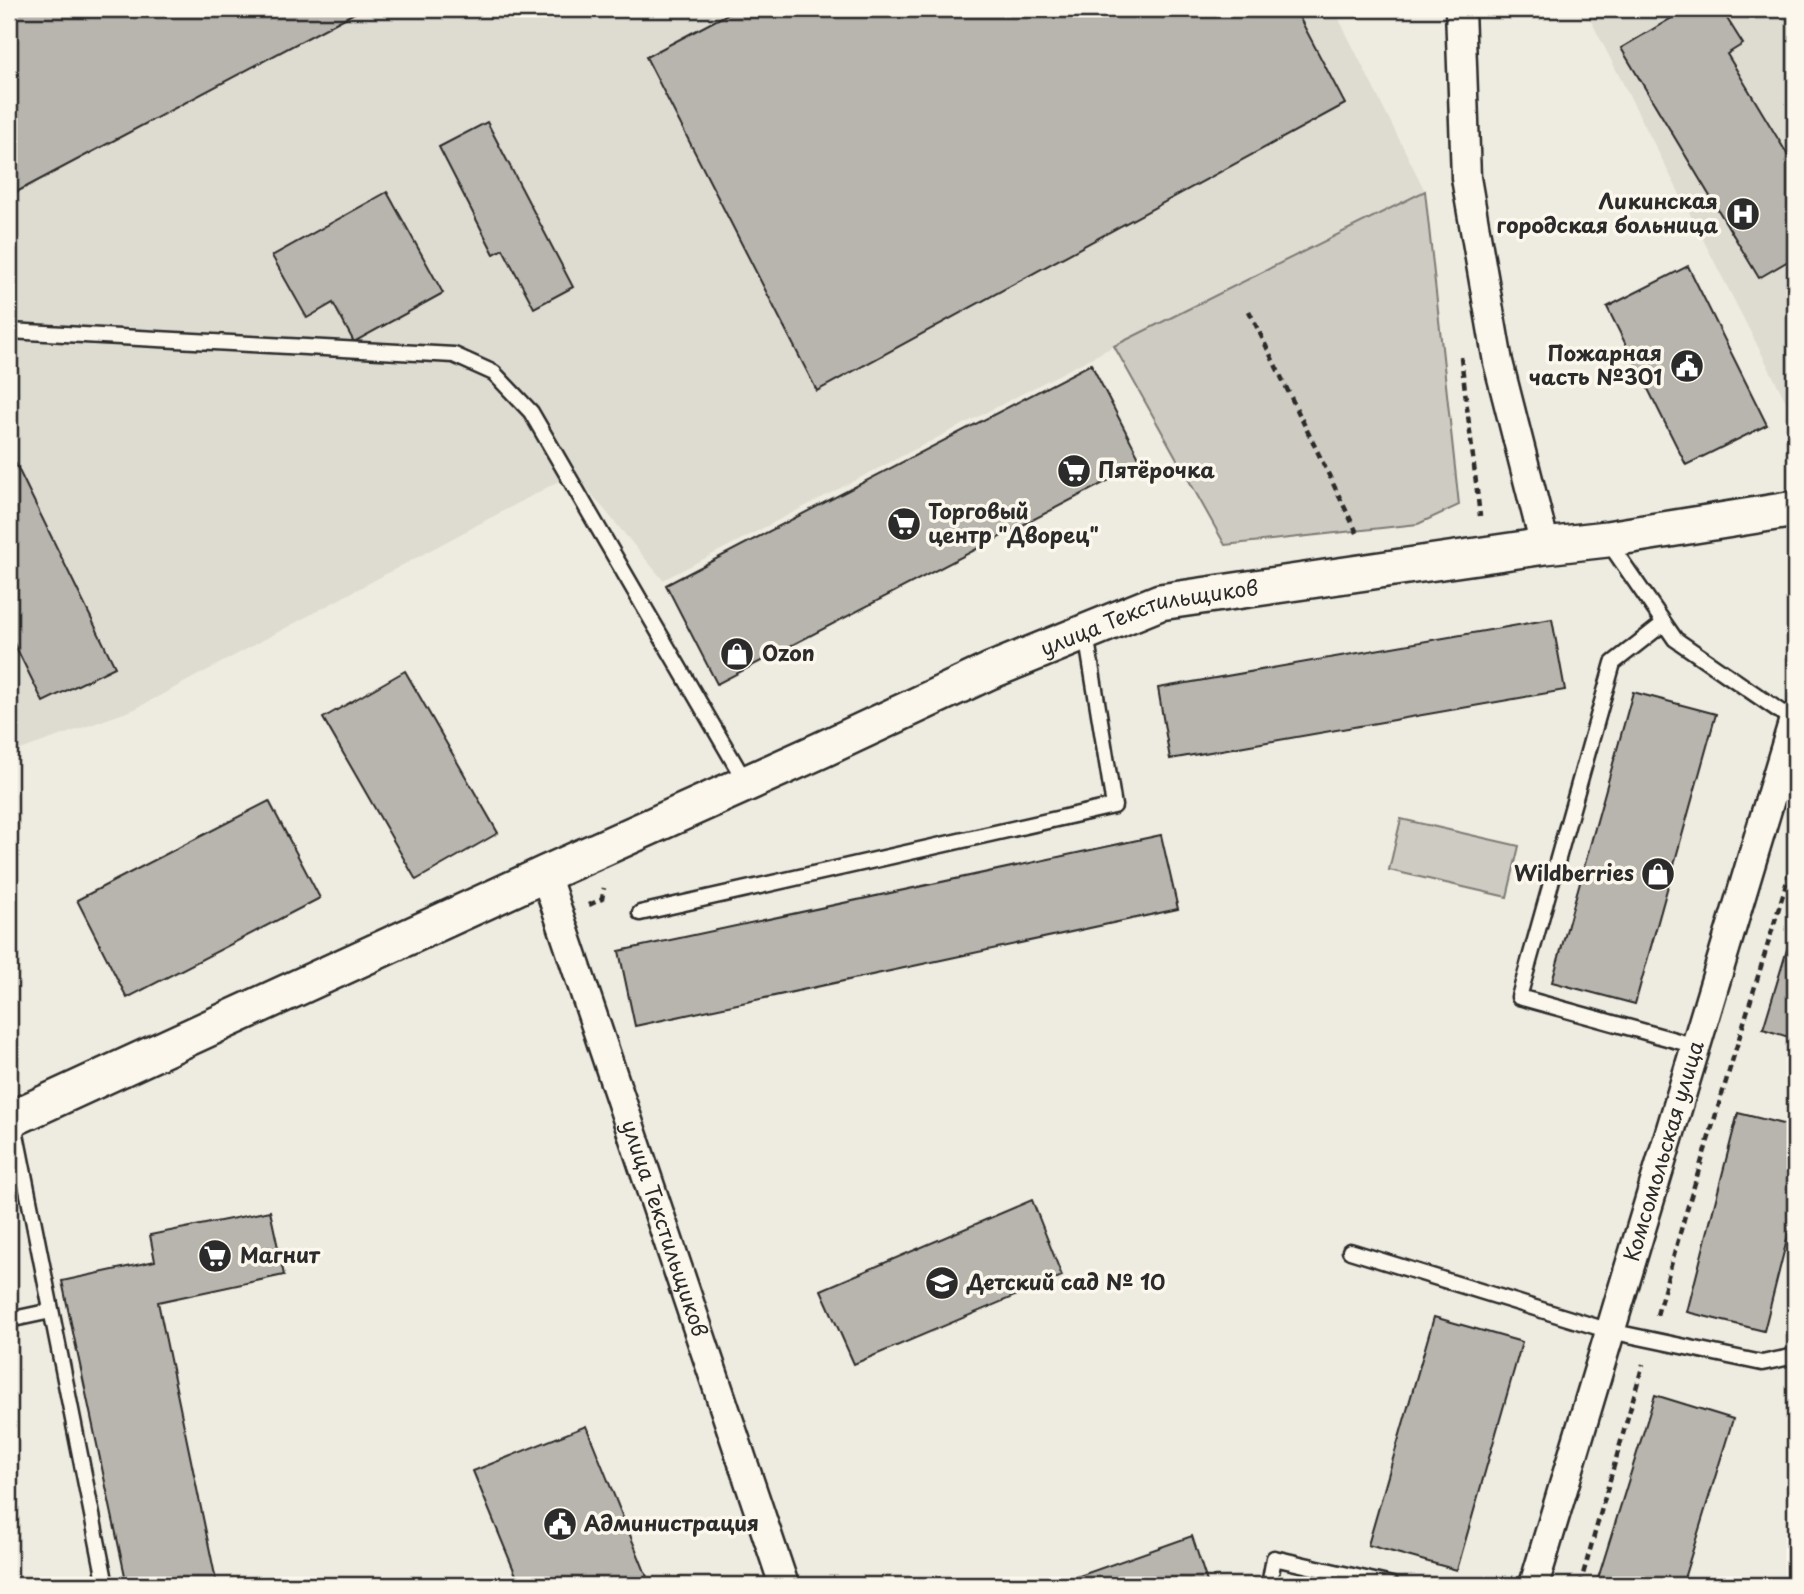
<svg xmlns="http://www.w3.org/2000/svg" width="1804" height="1594" font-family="'Playpen Sans',sans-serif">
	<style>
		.built { fill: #dedbd1 }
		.green { fill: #cecbc2; stroke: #7c7b76; stroke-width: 2 }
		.building { fill: #b8b5ae; stroke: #2b2b2b; stroke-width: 2 }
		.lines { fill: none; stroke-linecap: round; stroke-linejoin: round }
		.service-casing { stroke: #2b2b2b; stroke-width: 19 }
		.minor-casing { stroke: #2b2b2b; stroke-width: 33 }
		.tertiary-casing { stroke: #2b2b2b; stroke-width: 40 }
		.path { stroke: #2b2b2b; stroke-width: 4.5; stroke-dasharray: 7 5; stroke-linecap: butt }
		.service { stroke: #fbf7ec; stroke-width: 14 }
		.minor { stroke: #fbf7ec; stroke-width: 28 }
		.tertiary { stroke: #fbf7ec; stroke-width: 35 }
		.labels { text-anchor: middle; stroke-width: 7; stroke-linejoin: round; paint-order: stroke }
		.poi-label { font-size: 21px; font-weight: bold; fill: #2b2b2b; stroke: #fbf7ec; text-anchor: start }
		.street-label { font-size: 21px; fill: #2b2b2b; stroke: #fbf7ec }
	</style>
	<rect width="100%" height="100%" fill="#eeebe0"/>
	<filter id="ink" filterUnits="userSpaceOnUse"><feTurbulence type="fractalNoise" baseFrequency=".0143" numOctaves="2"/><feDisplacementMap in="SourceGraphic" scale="14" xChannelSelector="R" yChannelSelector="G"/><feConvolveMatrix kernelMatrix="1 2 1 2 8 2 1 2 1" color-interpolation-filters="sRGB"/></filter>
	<g filter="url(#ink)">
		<path class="built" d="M9,9H1334L1425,191L1114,346L663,580L574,473L135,709L9,754Z
			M1585,9H1795V419Z"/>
		<path class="green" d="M1425,191L1459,505L1418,524L1225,545L1114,346Z
			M1401,819L1519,846L1507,897L1389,870Z"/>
		<path class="building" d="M9,9H362L9,196Z
			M737,9H1295L1345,104L817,391L646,57Z
			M1687,9H1721L1743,44L1727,54L1795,167V257L1759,278L1621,48Z
			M487,122L573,287L534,308L503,249L494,254L439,147Z
			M387,192L443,293L354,342L333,303L307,318L272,256Z
			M1688,266L1767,425L1686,465L1607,307Z
			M1091,364L1142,463L717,684L666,585Z
			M9,450L115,667L43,702L9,633Z
			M1552,619L1565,690L1170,759L1158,688Z
			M405,671L498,833L416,880L323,718Z
			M1633,692L1716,714L1635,1004L1552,982Z
			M269,801L320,898L127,998L77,900Z
			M1161,835L1178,909L635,1026L619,951Z
			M1795,923V1039L1763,1029Z
			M1738,1113L1795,1127V1208L1764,1331L1687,1312Z
			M1032,1200L1062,1276L854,1364L821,1290Z
			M270,1211L284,1275L158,1302L217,1585H127L62,1281L155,1261L150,1235Z
			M1434,1317L1522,1342L1457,1570L1368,1545Z
			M1655,1395L1733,1419L1682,1585H1596Z
			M586,1426L647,1577L626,1585H520L473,1471Z
			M1192,1536L1208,1585H1063L1062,1582Z"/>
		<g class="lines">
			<g class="service-casing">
				<path id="service" d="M9,331L454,355L494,373L531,412L746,783
					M1607,540L1675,639L1794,721
					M1664,623L1613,663L1519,997L1696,1046
					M640,913L1114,806L1086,634
					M13,1119L106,1585
					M1350,1251L1610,1331L1762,1363L1795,1356
					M9,1320L51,1311
					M1269,1585L1274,1558L1392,1585"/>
			</g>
			<g class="minor-casing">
				<g id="minor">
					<path d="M1460,9L1466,178L1498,362L1545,546"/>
					<path id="s1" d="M545,874L784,1585"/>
					<path id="s2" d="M1534,1585L1795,716"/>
				</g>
			</g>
			<g class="tertiary-casing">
				<g id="tertiary">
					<path id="s3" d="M9,1120L545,874L821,750L990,671L1160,602L1545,546L1607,539L1795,509"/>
				</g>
			</g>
			<path class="path" d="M1249,311L1359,537
				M1461,357L1480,516
				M589,905L602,899L604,888
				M1657,1315L1684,1219L1795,855
				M1580,1585L1643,1364"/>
			<use href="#service" class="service"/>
			<use href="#minor" class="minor"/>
			<use href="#tertiary" class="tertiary"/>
		</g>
	</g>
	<defs>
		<g id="hospital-disc" transform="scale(1.75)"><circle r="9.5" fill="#2b2b2b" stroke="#fbf7ec"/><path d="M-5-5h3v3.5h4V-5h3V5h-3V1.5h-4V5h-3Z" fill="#fff"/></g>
		<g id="civic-disc" transform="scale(1.75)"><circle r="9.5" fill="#2b2b2b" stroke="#fbf7ec"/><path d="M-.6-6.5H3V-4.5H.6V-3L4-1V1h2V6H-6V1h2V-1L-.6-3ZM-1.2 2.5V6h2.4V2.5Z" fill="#fff"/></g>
		<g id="supermarket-disc" transform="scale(1.75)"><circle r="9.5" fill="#2b2b2b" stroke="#fbf7ec"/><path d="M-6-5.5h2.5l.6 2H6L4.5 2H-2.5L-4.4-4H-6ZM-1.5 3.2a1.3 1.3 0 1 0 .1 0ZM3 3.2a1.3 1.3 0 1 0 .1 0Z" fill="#fff"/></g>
		<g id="shop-disc" transform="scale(1.75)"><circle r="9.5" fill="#2b2b2b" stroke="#fbf7ec"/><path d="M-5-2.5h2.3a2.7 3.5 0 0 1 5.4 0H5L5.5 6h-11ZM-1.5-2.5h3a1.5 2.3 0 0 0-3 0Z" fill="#fff"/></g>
		<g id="school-disc" transform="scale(1.75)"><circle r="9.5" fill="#2b2b2b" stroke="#fbf7ec"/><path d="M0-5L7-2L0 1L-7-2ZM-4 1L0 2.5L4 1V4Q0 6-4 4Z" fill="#fff"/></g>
	</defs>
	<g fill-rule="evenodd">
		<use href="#hospital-disc" x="1743" y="214"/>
		<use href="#civic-disc" x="1687" y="366"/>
		<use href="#supermarket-disc" x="1074" y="471"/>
		<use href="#supermarket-disc" x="904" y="524"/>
		<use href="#shop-disc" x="737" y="654"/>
		<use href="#shop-disc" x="1658" y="874"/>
		<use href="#supermarket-disc" x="215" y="1256"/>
		<use href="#school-disc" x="942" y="1283"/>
		<use href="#civic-disc" x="560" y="1524"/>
	</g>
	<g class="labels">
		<g class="poi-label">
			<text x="1718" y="209" text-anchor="end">Ликинская<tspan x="1718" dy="24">городская больница</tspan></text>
			<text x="1662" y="361" text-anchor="end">Пожарная<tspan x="1662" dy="24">часть №301</tspan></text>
			<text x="1098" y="478">Пятёрочка</text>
			<text x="928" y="519">Торговый<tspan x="928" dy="24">центр "Дворец"</tspan></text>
			<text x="762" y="661">Ozon</text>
			<text x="1634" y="881" text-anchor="end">Wildberries</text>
			<text x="240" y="1263">Магнит</text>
			<text x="967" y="1290">Детский сад № 10</text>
			<text x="584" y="1531">Администрация</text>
		</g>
		<g class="street-label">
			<text dy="7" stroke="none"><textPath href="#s3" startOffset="1248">улица Текстильщиков</textPath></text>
			<text dy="7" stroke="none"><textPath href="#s2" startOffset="453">Комсомольская улица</textPath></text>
			<text dy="7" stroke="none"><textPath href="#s1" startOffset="374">улица Текстильщиков</textPath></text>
		</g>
	</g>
	<rect width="1804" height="1594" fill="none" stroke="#fbf7ec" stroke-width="35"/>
	<rect x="18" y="18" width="1769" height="1559" fill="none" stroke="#2b2b2b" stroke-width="2.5" filter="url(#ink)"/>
</svg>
